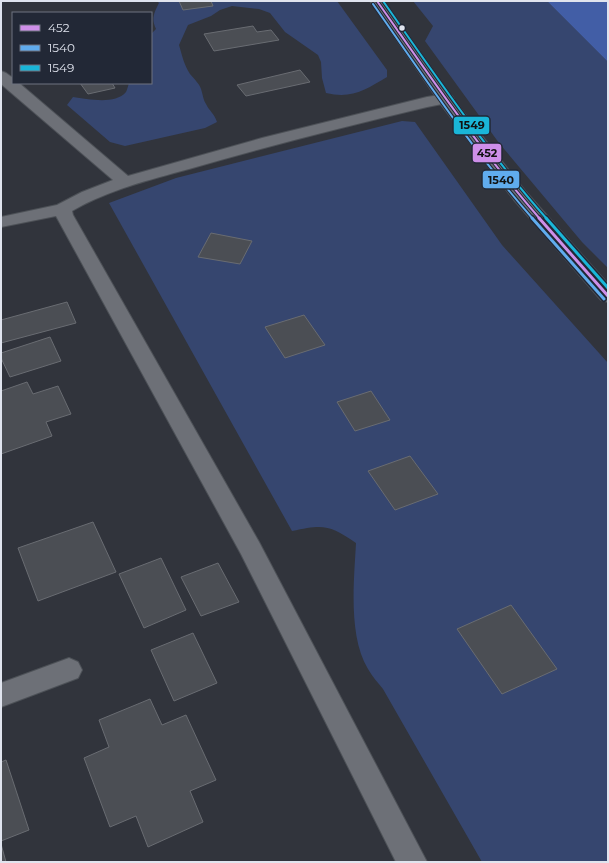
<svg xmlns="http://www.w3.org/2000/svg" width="609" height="863" font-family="Montserrat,sans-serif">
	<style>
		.green { fill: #36466f }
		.water { fill: #425ea6 }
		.building { fill: #4b4e54; stroke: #696c72 }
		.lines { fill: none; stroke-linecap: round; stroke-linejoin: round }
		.minor-casing { stroke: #4d5157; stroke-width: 2 }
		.major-casing { stroke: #4d5157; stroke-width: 2 }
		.minor { fill: #6d7077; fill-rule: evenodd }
		.major { fill: #6b7078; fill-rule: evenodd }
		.bus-1-far1-casing { stroke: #222836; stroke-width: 4 }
		.bus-1-casing { stroke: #222836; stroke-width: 6 }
		.bus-2-far1-casing { stroke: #222836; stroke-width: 4 }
		.bus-2-casing { stroke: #222836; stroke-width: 6 }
		.bus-3-far1-casing { stroke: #222836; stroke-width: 4 }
		.bus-3-casing { stroke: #222836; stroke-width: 6 }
		.bus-1-far1 { stroke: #ce8fe9; stroke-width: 2 }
		.bus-1 { stroke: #ce8fe9; stroke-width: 3 }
		.bus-2-far1 { stroke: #60acee; stroke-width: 2 }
		.bus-2 { stroke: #60acee; stroke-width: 3 }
		.bus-3-far1 { stroke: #1ab6d8; stroke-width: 2 }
		.bus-3 { stroke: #1ab6d8; stroke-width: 3 }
		.bus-dot { fill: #e0e4ee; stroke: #222836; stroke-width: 1.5 }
		.line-badge { stroke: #222836; stroke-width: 1.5 }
		.pale-badge-label { font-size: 11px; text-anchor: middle; font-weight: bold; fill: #111 }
	</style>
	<rect width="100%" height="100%" fill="#31343c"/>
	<path class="green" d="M157,1H337L387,70V77C365,90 352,99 326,93L322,78L321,62L318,55L285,32L270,13L259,9L232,6L220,10L211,16L188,25L179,45C182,55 184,65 190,74C194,79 199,83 201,89C203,95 203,99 206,104C210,112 214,113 217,122L205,128L125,146L110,142L67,105L73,97C88,99 115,105 126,92C127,90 128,86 129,83H151V34L156,29C151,19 154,13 159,3Z
		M413,1H547L608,62V268L582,242L499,143L425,41L433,26Z
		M402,121L415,122L502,245L608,363V862H482L383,689C378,683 372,676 368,669C348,636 354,581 356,543C330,525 324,524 292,531L109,203L176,178Z"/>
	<path class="water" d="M547,1H608V62Z"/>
	<path class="building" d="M179,1H211L213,6L183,10Z
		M253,26L257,32L271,30L279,40L214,51L204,34Z
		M300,70L310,82L246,96L237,85Z
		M80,83H112L115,88L88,94Z
		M211,233L252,241L240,264L198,257Z
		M67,302L76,323L1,343V320Z
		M304,315L325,345L285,358L265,327Z
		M50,337L61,361L10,377L1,358V353Z
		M27,382L33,394L58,386L71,414L46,422L52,436L1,454V391Z
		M371,391L390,420L355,431L337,402Z
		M410,456L438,494L395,510L368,471Z
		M93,522L116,572L38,601L18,548Z
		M161,558L186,610L144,628L119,574Z
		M218,563L239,602L201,616L181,577Z
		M511,605L557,669L502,694L457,629Z
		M193,633L217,683L174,701L151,650Z
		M150,699L162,725L186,715L216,780L190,791L203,822L148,847L136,816L110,827L84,758L109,747L99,720Z
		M6,760L29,830L1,841V762Z
		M1,844L6,862H1Z"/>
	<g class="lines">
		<g class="minor-casing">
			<path id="minor" d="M1,71L6,73L13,78V83H19L128,176L262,138L427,97L446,94L452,96L454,99L452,102L427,107C347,126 268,146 189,169C149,180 108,190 72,211L73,215L259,542L427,862H396L241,554L56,216L1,227V217L57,205L82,192L113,180L1,84Z
				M69,658L78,662L82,670L78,678L1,707V683Z"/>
		</g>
		<g class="major-casing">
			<path id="major" d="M370,1H384L454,100L526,192L608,284V302L601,300L514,200L442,106Z"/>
		</g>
		<use href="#minor" class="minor"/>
		<use href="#major" class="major"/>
		<g class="bus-1-far1-casing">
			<path id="bus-1-far1" d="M377,1C429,75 480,150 540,219"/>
		</g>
		<g class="bus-1-casing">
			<path id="bus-1" d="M539,218L608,296"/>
		</g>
		<g class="bus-2-far1-casing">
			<path id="bus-2-far1" d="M373,4C424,77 474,152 533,219"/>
		</g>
		<g class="bus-2-casing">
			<path id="bus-2" d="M532,218L604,299"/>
		</g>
		<g class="bus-3-far1-casing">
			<path id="bus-3-far1" d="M383,1C435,75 486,150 547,219"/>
		</g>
		<g class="bus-3-casing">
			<path id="bus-3" d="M546,218L608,288"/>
		</g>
		<use href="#bus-1-far1" class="bus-1-far1"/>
		<use href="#bus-1" class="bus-1"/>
		<use href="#bus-2-far1" class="bus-2-far1"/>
		<use href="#bus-2" class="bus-2"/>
		<use href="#bus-3-far1" class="bus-3-far1"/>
		<use href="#bus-3" class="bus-3"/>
	</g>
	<circle class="bus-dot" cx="402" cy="28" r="3.5"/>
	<g class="line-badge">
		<rect x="453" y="116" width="37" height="19" rx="4" fill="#1ab6d8"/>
		<rect x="472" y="143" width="30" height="20" rx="4" fill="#ce8fe9"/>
		<rect x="482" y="170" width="38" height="19" rx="4" fill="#60acee"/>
	</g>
	<g class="pale-badge-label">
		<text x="472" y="129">1549</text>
		<text x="487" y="157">452</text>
		<text x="501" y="184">1540</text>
	</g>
	<rect width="609" height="863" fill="none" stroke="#e0e4ee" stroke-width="4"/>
	<rect x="12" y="12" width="140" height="72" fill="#222836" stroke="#6e7380"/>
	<rect x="20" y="25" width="20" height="6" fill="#ce8fe9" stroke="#6e7380"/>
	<text x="48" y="32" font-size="12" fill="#e0e4ee">452</text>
	<rect x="20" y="45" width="20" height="6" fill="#60acee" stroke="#6e7380"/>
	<text x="48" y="52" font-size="12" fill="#e0e4ee">1540</text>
	<rect x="20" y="65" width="20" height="6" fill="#1ab6d8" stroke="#6e7380"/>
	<text x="48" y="72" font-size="12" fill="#e0e4ee">1549</text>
</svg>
